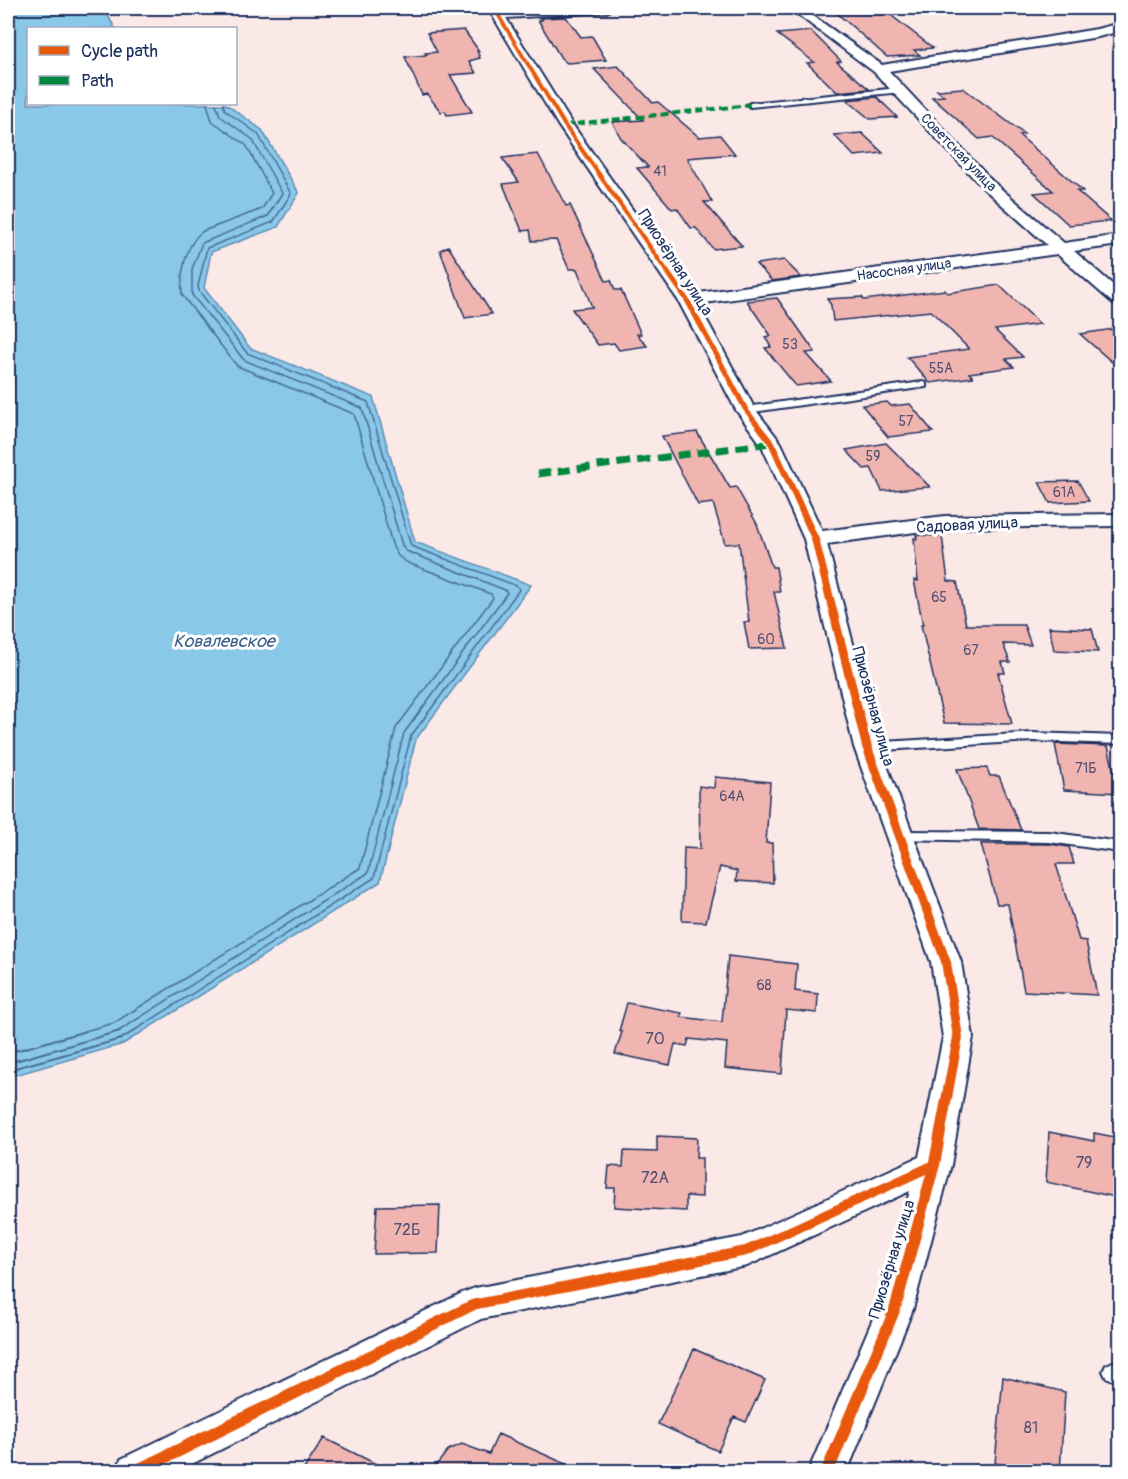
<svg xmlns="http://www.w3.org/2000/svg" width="1128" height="1479" font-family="Pangolin,sans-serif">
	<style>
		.water { fill: #89c8e9; stroke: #5d8bb1; stroke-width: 1.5 }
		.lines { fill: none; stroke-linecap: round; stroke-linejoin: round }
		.shore-far1 { stroke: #476c96; stroke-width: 1.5 }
		.shore { stroke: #476c96; stroke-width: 2 }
		.building { fill: #f1b5b1; stroke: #1b2f5e; stroke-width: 1.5 }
		.lane-casing { stroke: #1b2f5e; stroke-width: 4 }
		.street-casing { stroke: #1b2f5e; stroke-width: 4 }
		.lane { fill: #fff; fill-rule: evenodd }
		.street { fill: #fff; fill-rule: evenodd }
		.quiet-far1 { stroke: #00873e; stroke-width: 4; stroke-dasharray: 8 4; stroke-linecap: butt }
		.quiet { stroke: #00873e; stroke-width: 7; stroke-dasharray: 13 7; stroke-linecap: butt }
		.cycleway-casing { stroke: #fff; stroke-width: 4 }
		.cycleway { fill: #e8590c; fill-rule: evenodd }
		.labels { text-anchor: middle; stroke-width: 6; stroke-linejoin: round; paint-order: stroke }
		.far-street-label { font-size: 14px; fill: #1b2f5e; stroke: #fff }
		.number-label { font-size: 14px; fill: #505073 }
		.street-label { font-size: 16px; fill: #1b2f5e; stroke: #fff }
		.near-number-label { font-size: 16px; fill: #505073 }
		.water-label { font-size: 18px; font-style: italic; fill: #3c5d88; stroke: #fff }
	</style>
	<rect width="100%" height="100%" fill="#fbe9e8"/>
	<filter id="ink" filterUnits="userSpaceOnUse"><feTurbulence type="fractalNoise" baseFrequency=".0167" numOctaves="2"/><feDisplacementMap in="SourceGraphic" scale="12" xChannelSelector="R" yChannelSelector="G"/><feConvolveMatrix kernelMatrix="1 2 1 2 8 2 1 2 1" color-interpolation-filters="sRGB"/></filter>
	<g filter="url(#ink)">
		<path class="water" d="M8,8H111L108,16L115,28H28V104H226L262,130L299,193L278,227L211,252L204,288L250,348L373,397L415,542L531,585L416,739L380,882L123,1044L8,1077Z"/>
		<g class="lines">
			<path class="shore-far1" d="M81,1032L114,1023L360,868L396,728L493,598L491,594L408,563L398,556L393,547L354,414L237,366L182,295C180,274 185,244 203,231L262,209L272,193L246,145L212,121L207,104
				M117,1032L368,873L404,733L507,593L505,590L406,551L402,545L362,408L244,360L192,295V269L202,243L268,216L282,193L252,139L220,116L216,104
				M132,1032L374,878L411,736L519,590L517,586L411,546L368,402L247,353L199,291L198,286L207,248L273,222L291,194L258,134L225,110L223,104"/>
			<path class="shore" d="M8,1053L86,1031
				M8,1063L120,1031
				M8,1070L121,1039L134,1031"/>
		</g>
		<path class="building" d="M831,8H862L870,15L888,13L933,48L914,50L920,55L887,57Z
			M566,17L581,37L592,36L606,60L567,63L561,58L538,20H542L540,18Z
			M464,30L479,51H477L480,58L469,61L476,73L450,75L472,112L447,115L445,111L441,112L427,94L422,95L405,57L427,55L425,53L437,52L427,33Z
			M811,31L841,61L837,62L869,89L837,92L807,63L814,62L777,34Z
			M618,66L653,103L658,102L699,137L720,135L735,154L687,158L712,202H704L742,246L713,249L696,228H691L677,208L672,209L637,168L648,167L621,138L612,122L643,120L594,69Z
			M963,88L1024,134L1019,135L1083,191H1077L1111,221L1069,225L1034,193L1053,191L992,137L979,139L932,97L944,96L937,90Z
			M877,97L897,117L870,119L847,100Z
			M862,133L883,153L854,156L834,135Z
			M538,154L566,206L570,205L606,281L611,280L615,290H621L641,334H637L647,346L619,350L614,343L598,345L572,309L592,307L577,269H569L556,240L532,241L530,230L522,231L503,184L519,182L502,158Z
			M448,246L492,314L465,318L440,250Z
			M784,260L801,277L772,281L756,264Z
			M999,285L1040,324L995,330L1023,357L1006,359L1014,367L969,373L973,377L930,383L907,357L969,349L931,311L833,321L831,305L827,299L862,297L864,300L945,290L947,293Z
			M777,298L815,352L806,353L831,381L796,386L765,348L771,347L765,337L771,336L747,301Z
			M1120,328V369L1080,334Z
			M887,402L891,406L910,404L933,432L888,437L862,405Z
			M697,432L730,488L736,487L757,524L772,567H776L780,592H774L787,648L749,649L744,622H749L739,543L725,544L713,503L698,505L662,436Z
			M886,443L930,487L882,491L871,468L864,469L846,450Z
			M1078,481L1089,501L1050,503L1039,482Z
			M916,535L942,536L948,581L957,582L966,625H1024L1031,645L1003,644L1010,662H1002L1005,673H998L1012,724L944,723L921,625H923L914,580L918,581L914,538L917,539Z
			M1049,627L1092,629L1098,652L1054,650Z
			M1055,744L1108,746L1119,793L1064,790Z
			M987,768L990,776H999L1021,830L979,829L957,769Z
			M715,777L770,782L766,843H772L773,883L736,881L737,871L720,867L706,922L682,921L684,848L700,849L699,786L714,788Z
			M981,844H1050L1069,847L1074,864H1056L1079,940L1086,941L1097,995L1024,991L1008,904H997Z
			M728,956L797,964L795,991L818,994L817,1013L786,1010L782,1074L725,1068L727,1043L689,1039L687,1046L675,1044L670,1065L615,1054L622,1032L619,1031L627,1003L682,1013L681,1017L722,1022Z
			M1049,1132L1094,1141V1133L1120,1138V1198L1046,1182Z
			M657,1136L697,1138L696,1158H702V1197L686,1196V1211L614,1207L615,1188H607L609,1166L623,1167L624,1151L657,1152Z
			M440,1205L438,1253L374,1254L377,1206Z
			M694,1349L765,1380L746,1422L734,1417L718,1451L658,1424Z
			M1003,1377L1065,1392L1060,1472H1030L995,1463Z
			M498,1434L584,1472H431L448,1450L462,1444L489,1454Z
			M324,1438L392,1472H302Z"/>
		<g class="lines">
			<g class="lane-casing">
				<path id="lane" d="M899,88H902V92L750,107L746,105L750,103Z
					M922,382L926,383V387L746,413L741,410L746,407Z
					M1032,733L1120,736V744L1032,741L867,751L860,747L867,743Z
					M900,831L1049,832L1120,842V852L1049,842L895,839L893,836L895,833Z
					M1113,1362L1120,1365V1383L1106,1377L1103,1371L1106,1365Z"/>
			</g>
			<g class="street-casing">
				<path id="street" d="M488,8H500L502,11L613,8L607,12L506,18L572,124L692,294L1047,245L982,187L874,72L789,8H802L882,65L1097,29L1120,23V31L1098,37L889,71L992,181L1064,243L1120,235V245L1074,251L1120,291V305L1114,304L1057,254L698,304L755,409L781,443L822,531L945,516L1120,514V526L945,528L827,544L880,747L961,962L973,1037L951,1165L913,1309L847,1472H808L877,1309L910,1191L747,1266L481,1319L176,1472H116L121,1459L462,1293L475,1288L742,1237L919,1157L943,1037L931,962L854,747L804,539L761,444L736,410L678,300L558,125Z"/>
			</g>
			<use href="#lane" class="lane"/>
			<use href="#street" class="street"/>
			<path class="quiet-far1" d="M565,125L750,105"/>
			<path class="quiet" d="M538,474L771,443"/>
			<g class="cycleway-casing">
				<path id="cycleway" d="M492,8H496L567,125L690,300L749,410L775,443L819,539L872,747L951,962L963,1037L940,1165L901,1309L834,1472H820L889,1309L926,1174L747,1256L477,1309L150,1472H128L130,1467L471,1300L745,1246L929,1162L953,1037L941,962L862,747L811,539L768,443L743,410L684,300L562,125Z"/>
			</g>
			<use href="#cycleway" class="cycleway"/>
		</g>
	</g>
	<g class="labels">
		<g class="far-street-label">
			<text transform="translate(959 152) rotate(46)" y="5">Советская улица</text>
			<text transform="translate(904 269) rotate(-8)" y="5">Насосная улица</text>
		</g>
		<g class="number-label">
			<text x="660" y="176">41</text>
			<text x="790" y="349">53</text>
			<text x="941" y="373">55А</text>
			<text x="906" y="426">57</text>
			<text x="873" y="461">59</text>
			<text x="1064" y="497">61А</text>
			<text x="939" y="602">65</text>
			<text x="766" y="644">60</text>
			<text x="971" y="655">67</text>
			<text x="1086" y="773">71Б</text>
			<text x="732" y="801">64А</text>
			<text x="764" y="990">68</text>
		</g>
		<g class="street-label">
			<text transform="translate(676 262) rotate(57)" y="6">Приозёрная улица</text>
			<text transform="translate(967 524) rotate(-3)" y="6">Садовая улица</text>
			<text transform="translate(874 706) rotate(75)" y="6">Приозёрная улица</text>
			<text transform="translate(891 1259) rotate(-73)" y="6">Приозёрная улица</text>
		</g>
		<g class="near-number-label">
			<text x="655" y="1044">70</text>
			<text x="1084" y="1168">79</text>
			<text x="655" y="1183">72А</text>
			<text x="407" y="1235">72Б</text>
			<text x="1031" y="1433">81</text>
		</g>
		<g class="water-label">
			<text x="224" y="647">Ковалевское</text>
		</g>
	</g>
	<rect width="1128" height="1479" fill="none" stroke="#fff" stroke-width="30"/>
	<rect x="15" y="15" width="1098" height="1449" fill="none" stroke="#1b2f5e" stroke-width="2" filter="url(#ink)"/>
	<rect x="27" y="27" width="210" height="78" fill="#ffffff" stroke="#a4acbf" stroke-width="1.5"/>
	<rect x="39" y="46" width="30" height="9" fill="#e8590c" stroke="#a4acbf" stroke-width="1.5"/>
	<text x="81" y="57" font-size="18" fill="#1b2f5e">Cycle path</text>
	<rect x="39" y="76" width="30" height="9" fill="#00873e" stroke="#a4acbf" stroke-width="1.5"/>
	<text x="81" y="87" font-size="18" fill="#1b2f5e">Path</text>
</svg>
